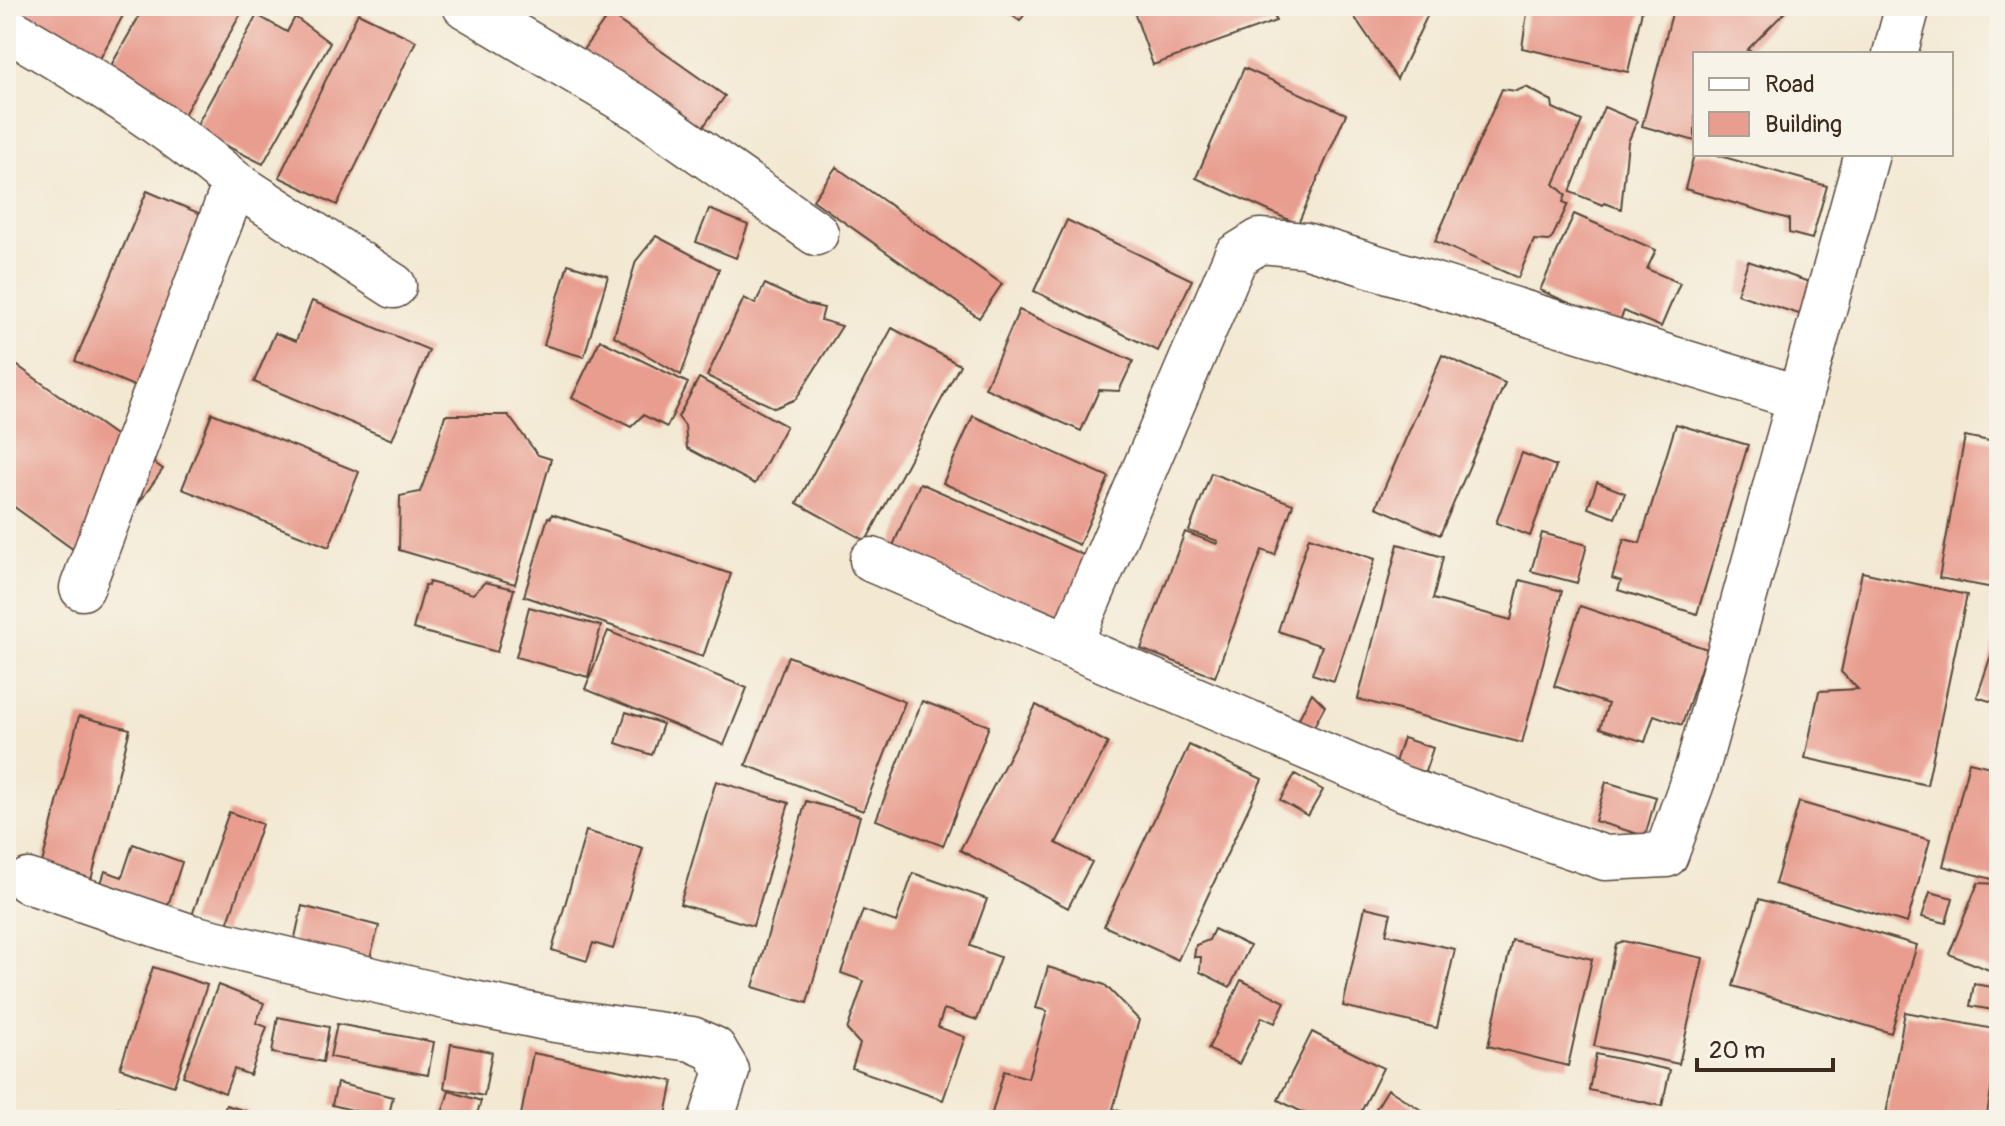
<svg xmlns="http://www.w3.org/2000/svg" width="2005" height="1126" font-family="Pangolin,sans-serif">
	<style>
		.building { fill: #e89d8f }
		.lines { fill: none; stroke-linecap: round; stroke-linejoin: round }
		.street-casing { stroke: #574739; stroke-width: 47 }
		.street { stroke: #fff; stroke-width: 44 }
	</style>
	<rect width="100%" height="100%" fill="#f7f3e8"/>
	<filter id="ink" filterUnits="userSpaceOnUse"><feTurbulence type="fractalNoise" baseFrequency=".0125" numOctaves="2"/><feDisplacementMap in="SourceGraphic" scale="16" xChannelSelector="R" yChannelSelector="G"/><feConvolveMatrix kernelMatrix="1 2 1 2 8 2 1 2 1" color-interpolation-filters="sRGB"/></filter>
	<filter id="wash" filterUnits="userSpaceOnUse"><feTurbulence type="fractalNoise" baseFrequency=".006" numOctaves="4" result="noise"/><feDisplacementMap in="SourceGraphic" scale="32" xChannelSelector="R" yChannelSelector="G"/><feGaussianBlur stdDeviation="1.8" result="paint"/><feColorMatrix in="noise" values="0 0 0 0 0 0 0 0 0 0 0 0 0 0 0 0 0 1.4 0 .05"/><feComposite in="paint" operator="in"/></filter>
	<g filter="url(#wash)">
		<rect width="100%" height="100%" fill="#f3e9d3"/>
		<g id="blocks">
			<path class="building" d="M6,6H128L94,70L6,22Z
				M145,6H236L243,10L181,120L105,76Z
				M999,6H1030L1020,21Z
				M1132,6H1271L1276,21L1153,65Z
				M1347,6H1432L1397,79Z
				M1528,6H1643L1628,72L1522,48Z
				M1674,6H1785L1786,11L1747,50L1759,54H1695V141L1642,126Z
				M358,13L416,41L337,205L279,177Z
				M609,14L725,96L696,137L580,54Z
				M257,15L287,32L295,17L330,43L263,164L194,130Z
				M1244,68L1346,114L1298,224L1196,178Z
				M1526,87L1552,101L1553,108L1582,121L1554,184L1566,195L1563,202L1568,204L1552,238L1549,241L1534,240L1518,278L1435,241L1502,89L1516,91Z
				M1604,107L1637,121L1628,142L1621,209L1604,203L1603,205L1570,192Z
				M1694,154H1713L1827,186L1812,239L1789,233V219L1685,189Z
				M836,167L1002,284L979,318L813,200Z
				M147,191L229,226L157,396L75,361Z
				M709,209L748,225L736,258L696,242Z
				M1574,214L1656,250L1647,269L1680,283L1661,327L1624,311L1618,325L1540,290Z
				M1067,220L1192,280L1158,351L1034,291Z
				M656,236L719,269L681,375L614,336L636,261Z
				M1748,261L1812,283L1802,315L1737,294Z
				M568,264L608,276L584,357L544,345Z
				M765,284L806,304L824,308L821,320L842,326L796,399L775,408L707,376L744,298L755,304Z
				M312,301L429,350L392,440L254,382L275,333L296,341Z
				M1019,310L1133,361L1119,391L1099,390L1081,431L985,388Z
				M892,328L960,365L866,541L797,503Z
				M600,340L688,383L667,427L643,415L631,427L572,398Z
				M1442,355L1505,383L1440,535L1376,507Z
				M8,359L163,469L95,565L6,501V362Z
				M699,378L786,426L755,484L687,448L685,426L678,417Z
				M212,413L359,472L329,547L182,489Z
				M445,415H508L538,455L551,459L515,584L399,550L400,496L420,492L433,457Z
				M973,416L1109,477L1079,545L943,483Z
				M1676,424L1748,445L1697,614L1618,590L1621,581L1612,578L1624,539L1640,543Z
				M1965,436L1999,443V589L1939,578Z
				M1522,453L1556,466L1530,536L1496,523Z
				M1211,473L1293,504L1275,555L1262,550L1215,677L1141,649L1185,532L1217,544L1218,541L1189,531Z
				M1597,482L1625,493L1615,518L1588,508Z
				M920,483L1088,557L1060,622L892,548Z
				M552,514L731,574L703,657L524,596L548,517L551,518Z
				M1542,533L1587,545L1577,583L1531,571Z
				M1309,537L1375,559L1334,681L1312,674L1322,646L1278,631Z
				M1398,544L1443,557L1433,599L1511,620L1520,580L1562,591L1522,743L1358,699Z
				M1862,572L1967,595L1927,785L1805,758L1819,691L1858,689L1841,672Z
				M429,582L473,594L485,582L514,589L497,652L413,629L425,585L428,586Z
				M1580,606L1707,649L1682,725L1654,715L1645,742L1600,728L1608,704L1554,686Z
				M529,607L601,626L588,677L516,657Z
				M608,631L747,688L724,745L585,689Z
				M1999,631V704L1977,697Z
				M788,656L905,702L863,811L746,765Z
				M1312,693L1325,706L1313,728L1298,720Z
				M922,701L989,726L943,846L876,820Z
				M1036,705L1108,743L1056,843L1092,862L1068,908L960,850Z
				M626,712L663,724L652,755L616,743Z
				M79,716L130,729L91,880L41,867Z
				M1403,738L1433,748L1424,775L1394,765Z
				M1189,745L1262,779L1178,960L1104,926Z
				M1969,762L1999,769V881L1943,866Z
				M1295,774L1323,790L1308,816L1280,800Z
				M716,781L789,803L753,926L680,904Z
				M1606,782L1656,797L1645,836L1595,821Z
				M806,801L860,816L807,1003L753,987Z
				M1799,802L1930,840L1907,923L1775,884Z
				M229,812L262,824L224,933L190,921Z
				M586,831L643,848L613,949L593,943L587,961L552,950Z
				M133,844L182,862L164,918L97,896L105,871L122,877Z
				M913,873L987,899L970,946L1000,957L977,1020L944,1009L938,1027L965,1037L943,1100L852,1068L860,1044L847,1030L864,981L841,973L863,910L896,922Z
				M1978,883L1999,884V974L1949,954Z
				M1930,892L1953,898L1946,923L1922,917Z
				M1759,899L1917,945L1891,1033L1733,986Z
				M302,906L379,926L369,961L294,942Z
				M1365,907L1391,913L1386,934L1455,949L1437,1028L1343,1006Z
				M1214,929L1250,946L1230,987L1200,972L1201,957H1194L1196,945L1209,940Z
				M1512,940L1592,959L1568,1066L1488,1046Z
				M1623,941L1703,958L1679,1064L1594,1046L1616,944Z
				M153,967L207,985L174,1086L120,1068Z
				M1048,967L1105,985L1139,1020L1113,1109L1129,1114L1128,1120H990L1004,1071L1028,1078L1047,1011L1036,1008Z
				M1241,980L1285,1002L1275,1023L1262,1017L1239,1064L1208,1049Z
				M1974,984L1999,988V1011L1970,1006Z
				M218,985L264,1003L256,1023L267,1027L250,1075L234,1069L225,1093L183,1076Z
				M1905,1012L1999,1030V1045L1986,1120H1885Z
				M278,1017L329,1027L323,1062L272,1053Z
				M337,1024L434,1042L428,1075L330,1057Z
				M1312,1032L1383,1068L1357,1120H1318L1278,1100Z
				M451,1044L492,1052L484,1096L444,1088Z
				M533,1053L673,1081L665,1120H520Z
				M1596,1054L1670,1070L1662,1106L1589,1090Z
				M337,1083L393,1097L388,1119L332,1105Z
				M1388,1089L1432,1117L1430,1120H1369Z
				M449,1091L481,1101L475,1120H440Z
				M226,1105L249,1112L247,1120H221Z
				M115,1108L150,1119V1120H111Z"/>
		</g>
	</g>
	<g filter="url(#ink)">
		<use href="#blocks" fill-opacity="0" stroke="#574739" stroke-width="2"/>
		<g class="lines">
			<g class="street-casing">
				<path id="street" d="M465,6L641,110L816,233
					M6,28C85,74 165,123 235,183L82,588
					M1895,54L1908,6
					M235,183L394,286
					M872,560L1401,788L1605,858L1666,855L1697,769L1867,154
					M1069,645L1236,256L1260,241L1305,245L1800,398
					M28,881L192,937L454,999L555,1020L692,1039L714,1049L727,1071L711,1120"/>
			</g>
			<use href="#street" class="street"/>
		</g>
	</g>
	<rect width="2005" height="1126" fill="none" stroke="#f7f3e8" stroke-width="32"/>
	<rect x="1693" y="52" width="260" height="104" fill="#f7f3e8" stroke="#aca397" stroke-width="2"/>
	<rect x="1709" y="78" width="40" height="12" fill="#ffffff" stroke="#aca397" stroke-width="2"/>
	<text x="1765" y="92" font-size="24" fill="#3b2a1e">Road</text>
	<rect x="1709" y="112" width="40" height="24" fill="#e89d8f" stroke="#aca397" stroke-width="2"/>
	<text x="1765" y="132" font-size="24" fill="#3b2a1e">Building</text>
	<path d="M1697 1058v12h136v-12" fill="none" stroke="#3b2a1e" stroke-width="4"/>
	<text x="1709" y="1058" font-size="24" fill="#3b2a1e" stroke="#f7f3e8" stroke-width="6" paint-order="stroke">20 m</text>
</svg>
